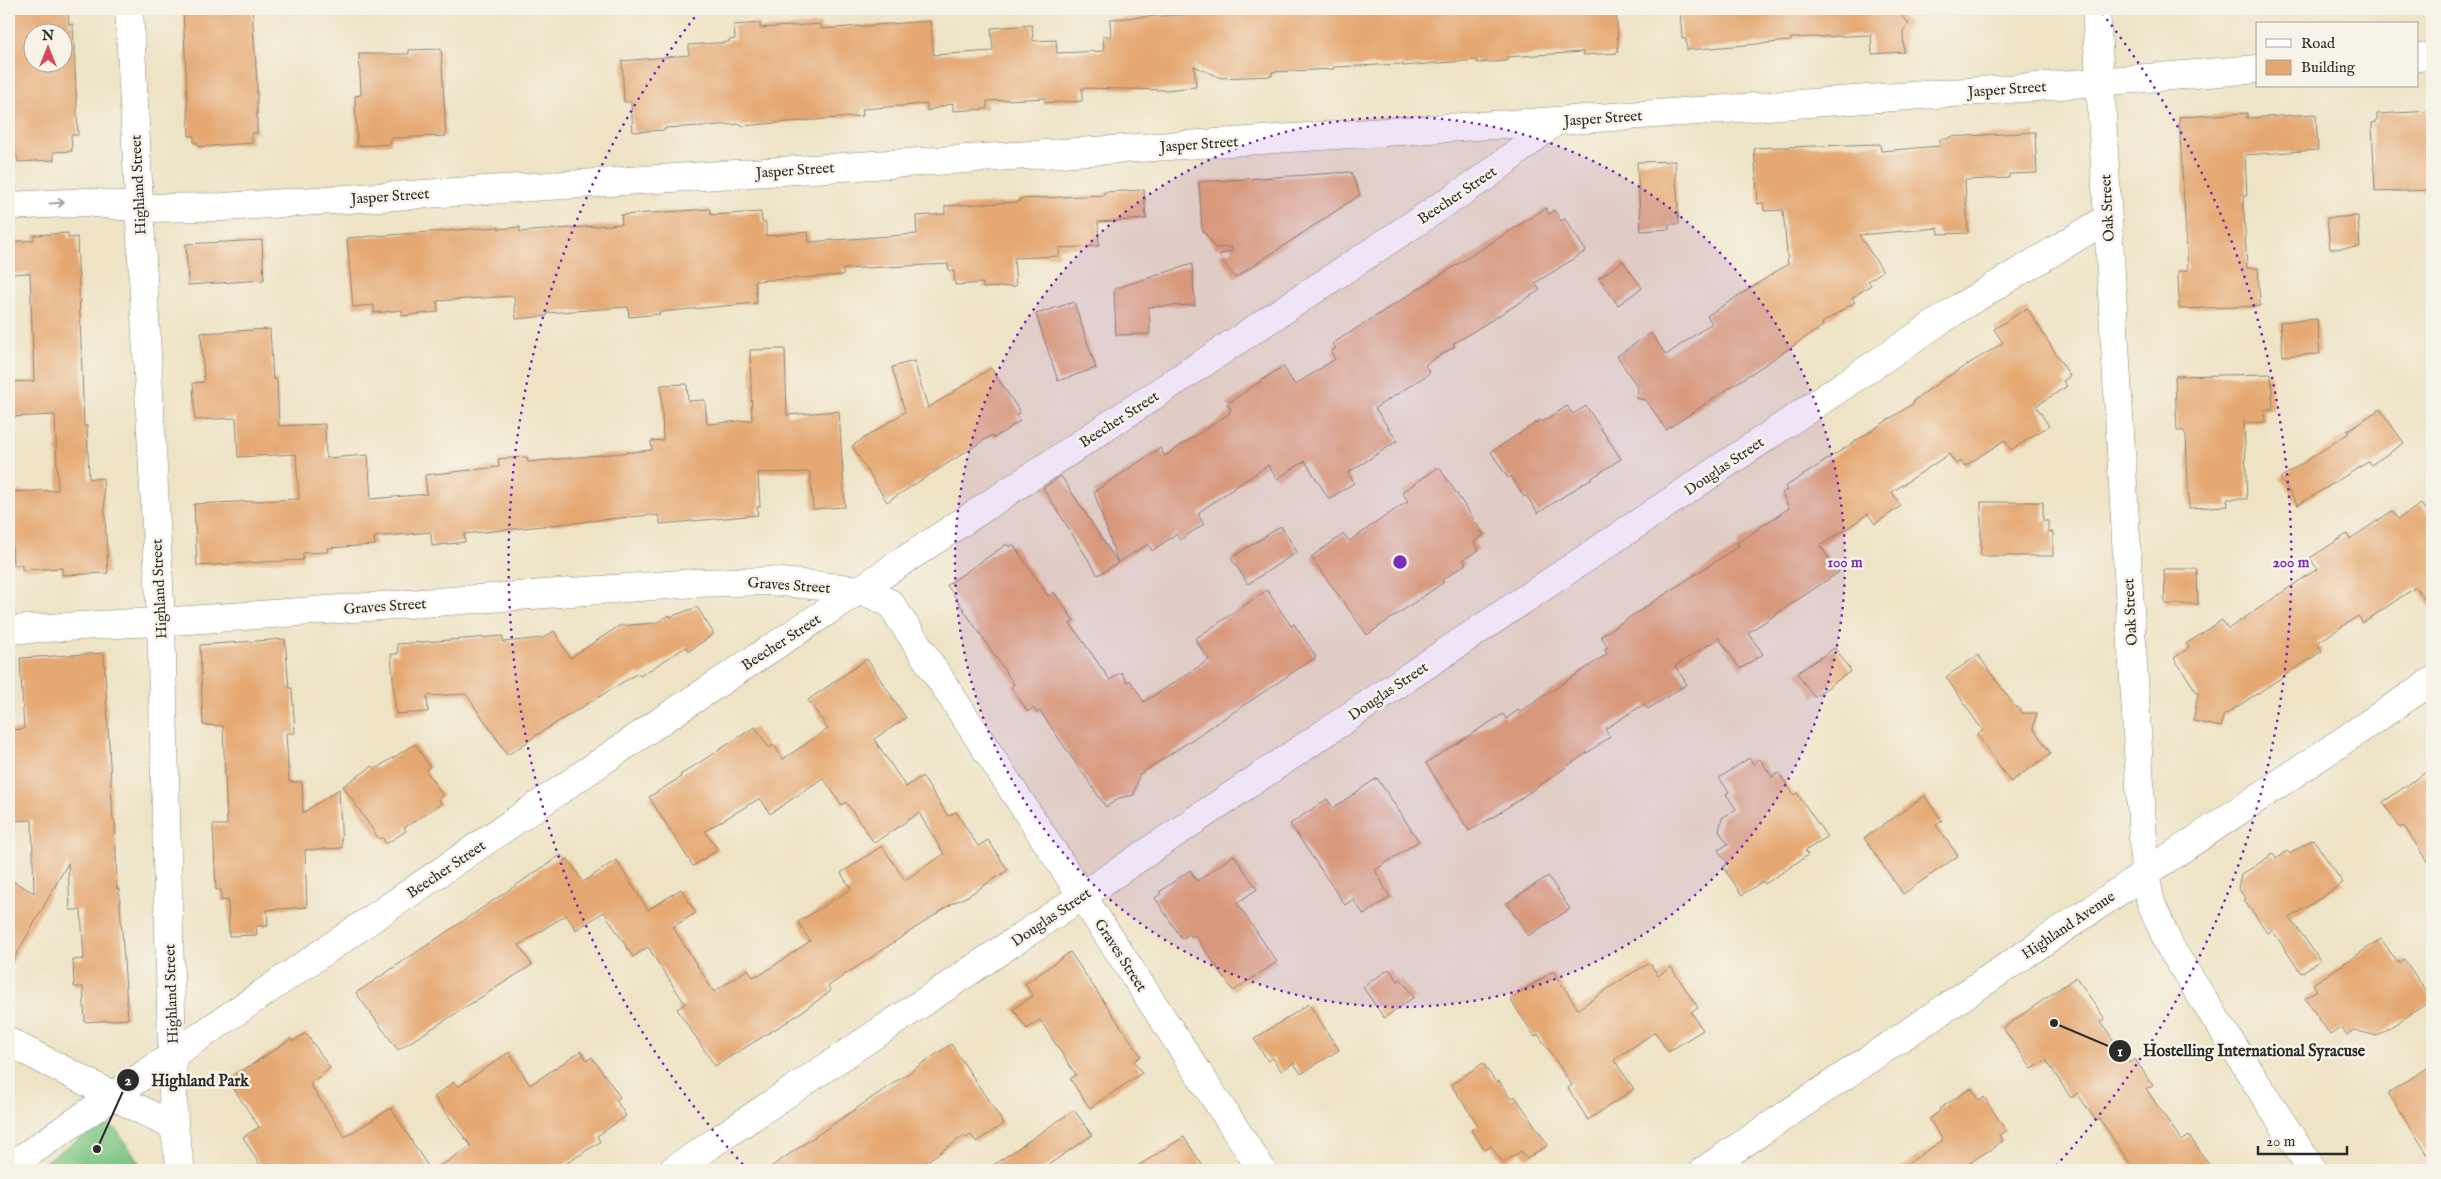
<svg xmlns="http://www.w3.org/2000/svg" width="2441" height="1179" font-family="'IM FELL English',serif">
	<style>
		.built { fill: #f6d2c3 }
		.green { fill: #7dc683; stroke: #547857 }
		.building { fill: #e5a872; fill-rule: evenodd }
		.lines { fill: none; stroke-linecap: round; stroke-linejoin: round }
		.minor-casing { stroke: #8c8778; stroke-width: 29 }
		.minor { stroke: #fff; stroke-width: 28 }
		.oneway { stroke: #a0a0a0 }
		.ring { fill: none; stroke: #7b2cbf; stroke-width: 2.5; stroke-dasharray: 2.5 5 }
		.labels { text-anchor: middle; stroke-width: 5; stroke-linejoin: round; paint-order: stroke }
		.street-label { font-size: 15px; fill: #2b2b2b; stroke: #f7f3e8 }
		.centre { fill: #7b2cbf; stroke: #f7f3e8; stroke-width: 2.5 }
		.ring-label { font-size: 15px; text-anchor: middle; font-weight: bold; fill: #7b2cbf; stroke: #f7f3e8; stroke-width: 5; stroke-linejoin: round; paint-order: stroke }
		.leader { fill: none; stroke: #2b2b2b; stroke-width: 2 }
		.callout-dot { fill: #2b2b2b; stroke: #f7f3e8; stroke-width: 2 }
		.mark-label { font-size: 15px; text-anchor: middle; font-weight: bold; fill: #fff }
		.callout-label { font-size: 16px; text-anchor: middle; font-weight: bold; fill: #2b2b2b; stroke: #f7f3e8; stroke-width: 5; stroke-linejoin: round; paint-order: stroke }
	</style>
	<rect width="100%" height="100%" fill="#f7f3e8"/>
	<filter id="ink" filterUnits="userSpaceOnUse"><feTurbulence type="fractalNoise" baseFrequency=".02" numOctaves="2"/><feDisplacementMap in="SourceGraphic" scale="10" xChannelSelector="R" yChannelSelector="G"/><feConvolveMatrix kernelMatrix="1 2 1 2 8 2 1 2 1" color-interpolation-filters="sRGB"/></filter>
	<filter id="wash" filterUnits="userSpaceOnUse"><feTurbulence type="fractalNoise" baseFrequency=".0096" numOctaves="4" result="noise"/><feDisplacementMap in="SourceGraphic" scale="20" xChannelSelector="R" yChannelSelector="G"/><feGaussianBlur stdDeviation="1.12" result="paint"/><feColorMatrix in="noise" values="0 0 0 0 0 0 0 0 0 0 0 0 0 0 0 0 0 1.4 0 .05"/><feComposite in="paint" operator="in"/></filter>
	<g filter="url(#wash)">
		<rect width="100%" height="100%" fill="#eee3c5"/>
		<path class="built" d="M2432,1149V1170H2400Z"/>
		<path class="green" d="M104,1123L116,1129L144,1170H32Z"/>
		<g id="blocks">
			<path class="building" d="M9,9H68L69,25L73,24L78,135H71L72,151L54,152V160L18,162L17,156H9ZM32,32H62V62H32Z
				M183,9H252L257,83V133H252V143L198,147V143H194V136H189Z
				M1230,9H1616L1618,45L1617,53L1583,55V52L1507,57V61L1477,63V60L1403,66V64L1334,67V69L1272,72V76L1221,78L1194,66L1196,87L1165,90L1082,88V101L1045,103V98L987,101V109L953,111V103L927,111V104L862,109L863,116L741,126V124L665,128V130L633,132L631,102H624L622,61L689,55V45L729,42V40L735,39L734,25L760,23V28L821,24V29L930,21L934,55L993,51L991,28L1032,25L1033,41L1056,40L1057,53L1104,51L1103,36H1111L1110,19L1224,12Z
				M1680,9H1901V16L1909,23L1903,31L1904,52L1872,54L1871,35L1791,38V41L1687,50L1686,39H1682Z
				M441,49L446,136L391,138V144L357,146L355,96L361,95L359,54H409V50Z
				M2432,111V190L2375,192L2372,123L2377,122V114Z
				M2247,113V118L2316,114L2318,150L2245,155L2247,196H2243L2247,268H2258L2260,306L2179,309L2178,271L2188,270L2179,117Z
				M2035,132L2037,173L2009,174V178L1965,180L1968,233L1939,234L1938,228L1859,235L1883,271L1868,281L1871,285L1852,298L1855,302L1822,323L1823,326L1666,430L1646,400L1636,398L1638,388L1617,356L1651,333L1666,355L1712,323L1707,316L1788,264L1783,210L1764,211L1763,203L1758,204L1754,148L1880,144L1881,151L1940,146V139H1949V137Z
				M1675,161L1679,224H1669V229L1641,231L1637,162Z
				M1351,172L1360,195L1235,278L1219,255L1232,251L1231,247L1215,248L1202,229L1199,182Z
				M1144,190L1146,219L1098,222L1099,246L1059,248V256L1014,258L1016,286L983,288V283L955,285L954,271H949L948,264L843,269V275L755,281L757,303L659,312L660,314L629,317L628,307L547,313V316L516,319L514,296L437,301L438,312L402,316V310L374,313V305L353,307L347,238L499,227V229L520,227V232L622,224L621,215L710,209L711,215L761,212L762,222H766V236L808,232L809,242L917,234L916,216L945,214V206L1019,202V199L1104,195V192Z
				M1546,208L1549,214L1554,210L1561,221L1565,219L1586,251L1535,283L1540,290L1453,344L1455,346L1425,365L1430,373L1375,408L1397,441L1348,473L1354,483L1329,499L1305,461L1277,479L1268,465L1199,512L1200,514L1198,515L1204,524L1180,540L1176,534L1152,551L1148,544L1118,563L1094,492L1160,448L1165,456L1230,413L1229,411L1231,409L1227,404L1283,366L1295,385L1335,359L1331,352L1336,348L1332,344Z
				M2358,216L2360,247L2330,249L2327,218Z
				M68,233V238L77,237L84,426H87L89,479L103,478L108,573L62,575V568L22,570V565H13L10,492L58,490L55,415L9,417V382L34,381L30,273L9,274V242L34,240V235Z
				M262,240L264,280L188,285L186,244Z
				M1623,261L1642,288L1618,305L1599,278Z
				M1192,264L1195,305L1149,307L1150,334L1116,335L1114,289Z
				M1074,302L1096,368L1058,381L1036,314Z
				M2027,308L2070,376L2063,381L2067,386L2036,406L2049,426L2011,450L2005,440L1965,466L1961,461L1956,464L1949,454L1892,492L1901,506L1875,524L1868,514L1820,546L1839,572L1748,633L1763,654L1740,669L1719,638L1675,666L1687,684L1648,709L1644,704L1605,729L1610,737L1495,816L1469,831L1426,763L1503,714L1506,719L1518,710L1520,712L1607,654L1604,649L1608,647L1601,636L1739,546L1737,543L1789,508L1782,493L1787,490L1785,487L1914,403L1913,401L1947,377L2003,343L1994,329Z
				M2317,319L2320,354L2283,356L2280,322Z
				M270,329L273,379H277L279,426L325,424L326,458L368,455L371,499L427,494L425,475L499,467L498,459L527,457L528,462L652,450L651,441L663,440L661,385L687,384L688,401L705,400L707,424L752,420L750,350L785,349L787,415L839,411L845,507L813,509L810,472L758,473L760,507H757L758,515L660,524V516L650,515L464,534L465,542L432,546L431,532L374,537L375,545L327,548L328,552L303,553V560L197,566L194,504L299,499L296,454L238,457L236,418L195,420L193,383L204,382L201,333Z
				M914,361L928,408L991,368L1020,412L1016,415L1020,421L994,438L992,435L887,502L852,446L905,412L892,367Z
				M2271,374L2273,410H2264L2265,422L2245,423L2244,421L2247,499H2227L2228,506L2189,508L2186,436L2184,431H2177L2175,376Z
				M1567,406L1573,414L1586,406L1621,459L1538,513L1526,495L1524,497L1511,476L1508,478L1491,452L1540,420L1542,422Z
				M2380,409L2404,443L2371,465L2368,462L2298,505L2280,478L2349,433L2347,431Z
				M1439,467L1484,535L1474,542L1479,550L1463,560L1466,564L1442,580L1444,582L1367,635L1311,557L1344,534L1349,541L1408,501L1402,492Z
				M1061,476L1118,563L1098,575L1043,488Z
				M1981,502H2043V521H2048V532H2053V556H1981Z
				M2421,504L2432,521V610L2416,587L2363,623L2358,616L2317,643L2322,651L2223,716L2221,727L2193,721L2198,694L2174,658L2189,648L2186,644L2222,620L2228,629L2317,569L2310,558L2347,534L2350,539L2392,511L2398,519Z
				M1281,526L1297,552L1248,584L1231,558Z
				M1007,544L1009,547L1013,544L1048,596L1054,592L1074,621L1070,623L1110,680L1121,672L1127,682L1130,680L1144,702L1209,660L1195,639L1267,590L1291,626L1294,624L1316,657L1139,775L1134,795L1119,798L1106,807L1040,711L1037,713L1033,708L1028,712L1011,687L1014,684L947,585Z
				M2164,569H2197L2198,604H2165Z
				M697,607L714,634L689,651L686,647L640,676L638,673L543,731L508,755L466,694L427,696L428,712L396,714L391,654H398L397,644L503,636V642L543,638L554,631L570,658L619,626L656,623L669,615L670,617Z
				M285,639L289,688H292L295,733H286L289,782H302L303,813L339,789L342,848L305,850L307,907L267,910L268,926H256L257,935L229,936L228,900L221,901V890H216L213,825H227L223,726L203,725L200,645Z
				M1835,648L1851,671L1814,697L1797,673Z
				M104,653L113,820H115L117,889H119L128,1019L85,1022L83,987H74L73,960L84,959L81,910H70L68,863L9,968V879L34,893L32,820L12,821L9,730L24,729L20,658Z
				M1978,655L2016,708L2018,707L2022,713H2037L2033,728L2051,754L2010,782L1977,734L1983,731L1946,677Z
				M867,659L906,718L874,739L906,787L922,776L948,816L956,812L978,846L988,840L1008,870L968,896L953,903L828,986L831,991L790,1020L715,1066L677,1009L685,1004L648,947L633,957L604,912L576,930L566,915L519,945L532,965L398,1050L356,993L561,855L565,861L568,859L583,882L616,860L648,910L681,889L696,913L673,927L714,992L748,969L753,977L758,974L759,976L810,941L798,922L851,889L841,873L882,846L905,880L944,854L919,813L874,843L846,802L842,805L823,778L770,814L760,798L705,831L718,850L693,866L649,797L681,777L680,775L755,727L769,748L774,745L783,759L828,729L808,700Z
				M415,744L430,767L426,770L443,796L438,799L441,804L404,828L406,831L386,844L382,837L379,839L343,786L373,766L375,769Z
				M1749,758L1753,764L1760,759L1772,777L1779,773L1794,795L1797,793L1827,837L1805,851L1808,855L1765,884L1763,881L1742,895L1723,867L1728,864L1718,850L1728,844L1719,831L1722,818L1736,809L1726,794L1729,792L1719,778Z
				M2432,768V869L2404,826L2400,828L2383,802Z
				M1377,778L1419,841L1375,870L1390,897L1364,915L1353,899L1345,905L1290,824L1327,799L1333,808Z
				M1925,796L1942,821L1936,825L1958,856L1903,894L1864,838Z
				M2313,839L2343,883L2290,918L2320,960L2301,973L2272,930L2268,933L2244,900L2246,899L2238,888L2241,875L2273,854L2276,858L2287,851L2290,854Z
				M1234,855L1257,889L1237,903L1277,962L1233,991L1195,935L1192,937L1189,934L1182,939L1155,898L1161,894L1159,892L1190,870L1197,881Z
				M1548,876L1570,909L1528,936L1507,903Z
				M2381,939L2398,963L2404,959L2432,1000L2377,1036L2354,1030L2347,1035L2342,1027L2330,1035L2305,998L2317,990L2313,984Z
				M1070,952L1141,1056L1134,1061L1142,1073L1090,1108L1070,1079L1076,1075L1040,1020L1027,1029L1013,1009L1033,996L1025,984Z
				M1650,963L1658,976L1671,967L1698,1008L1691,1012L1703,1030L1668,1052L1655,1032L1614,1060L1634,1089L1588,1120L1568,1088L1572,1085L1538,1034L1535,1037L1510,999L1553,971L1578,1009L1627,976Z
				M1389,969L1398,981L1401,979L1414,997L1384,1018L1363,987Z
				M2076,977L2105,1019L2101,1022L2129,1063L2135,1059L2153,1086L2146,1089L2182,1141L2189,1136L2213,1170H2134L2100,1119L2096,1121L2077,1093L2071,1098L2046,1060L2032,1069L2003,1028Z
				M1309,1004L1339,1050L1301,1074L1294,1063L1281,1071L1273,1058L1268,1061L1254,1039Z
				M306,1033L330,1068L310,1084L345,1137L391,1108L430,1170H263L243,1137L259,1127L228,1080L291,1039L293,1041Z
				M951,1044L1004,1124L976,1142L971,1135L966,1138L964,1136L914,1170H766Z
				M581,1051L587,1060L592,1057L620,1097L616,1100L626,1116L597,1136L600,1142L556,1170H434L471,1146L434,1097L454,1082L458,1087L509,1052L530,1085Z
				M1483,1063L1496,1083L1499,1081L1511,1099L1515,1096L1548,1145L1527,1159L1521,1151L1503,1163L1491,1146L1485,1150L1471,1130L1478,1125L1451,1085Z
				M2432,1065V1161L2388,1093Z
				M1971,1088L1979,1101L1984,1097L2006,1131L1999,1135L2003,1141L1959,1170H1898L1943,1140L1929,1119L1940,1111L1939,1109Z
				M1074,1110L1092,1135L1041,1170H986Z
				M1184,1137L1205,1170H1131Z"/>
		</g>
	</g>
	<g filter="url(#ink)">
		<use href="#blocks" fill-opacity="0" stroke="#8c8778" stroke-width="1"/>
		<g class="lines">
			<g class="minor-casing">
				<path id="minor" d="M129,9L161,622L174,1127L181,1170
					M2096,9L2145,874L2151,903L2170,947L2312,1170
					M2417,57L2432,56
					M9,206L87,202L140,208L223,207L1556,121L2036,87L2257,69
					M9,630L189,620L695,583L771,581L861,590L890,603L1262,1170
					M9,1042L174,1127
					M9,1167L661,721L1488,175L1556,121
					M673,1170L1962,306L2107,219
					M1704,1170L2432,681"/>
			</g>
			<use href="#minor" class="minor"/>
		</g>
		<defs><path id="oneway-shaft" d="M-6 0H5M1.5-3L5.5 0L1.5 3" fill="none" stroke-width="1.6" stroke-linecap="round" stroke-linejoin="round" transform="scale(1.25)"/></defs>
		<use class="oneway" href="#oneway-shaft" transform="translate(57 203) rotate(-3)"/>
	</g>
	<circle cx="1400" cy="562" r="445" fill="#7b2cbf" fill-opacity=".12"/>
	<g class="ring">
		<circle cx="1400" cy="562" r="445"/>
		<path d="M748 1170A891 891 0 0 1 698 13M2102 13A891 891 0 0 1 2052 1170"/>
	</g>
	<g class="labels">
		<g class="street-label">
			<text transform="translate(2007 89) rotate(-4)" y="5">Jasper Street</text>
			<text transform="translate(1603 118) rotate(-4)" y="5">Jasper Street</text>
			<text transform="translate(1199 144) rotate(-4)" y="5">Jasper Street</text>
			<text transform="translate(795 170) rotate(-4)" y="5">Jasper Street</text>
			<text transform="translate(138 185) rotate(-93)" y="5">Highland Street</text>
			<text transform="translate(1457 195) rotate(-34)" y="5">Beecher Street</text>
			<text transform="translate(390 196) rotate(-4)" y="5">Jasper Street</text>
			<text transform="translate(2107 208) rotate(-93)" y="5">Oak Street</text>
			<text transform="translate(1119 419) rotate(-33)" y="5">Beecher Street</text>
			<text transform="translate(1724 466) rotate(-34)" y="5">Douglas Street</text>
			<text transform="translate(789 585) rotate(4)" y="5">Graves Street</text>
			<text transform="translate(159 589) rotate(-93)" y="5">Highland Street</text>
			<text transform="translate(385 606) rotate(-4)" y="5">Graves Street</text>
			<text transform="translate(2130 612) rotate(-93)" y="5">Oak Street</text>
			<text transform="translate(781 642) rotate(-33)" y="5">Beecher Street</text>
			<text transform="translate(1388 691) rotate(-34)" y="5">Douglas Street</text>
			<text transform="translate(446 869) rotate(-34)" y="5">Beecher Street</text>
			<text transform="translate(1051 917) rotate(-34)" y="5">Douglas Street</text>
			<text transform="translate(2068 925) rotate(-34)" y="5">Highland Avenue</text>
			<text transform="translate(1121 955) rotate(57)" y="5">Graves Street</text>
			<text transform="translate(171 994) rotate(-92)" y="5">Highland Street</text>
		</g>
	</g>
	<circle cx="1400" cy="562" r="8" class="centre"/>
	<g class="ring-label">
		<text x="1845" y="567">100 m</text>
		<text x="2291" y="567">200 m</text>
	</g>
	<path class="leader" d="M2054 1023L2120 1051M97 1149L128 1080"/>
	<g class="callout-dot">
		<circle cx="2054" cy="1023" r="5"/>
		<circle cx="97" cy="1149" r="5"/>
		<circle cx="2120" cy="1051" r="12"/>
		<circle cx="128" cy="1080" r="12"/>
	</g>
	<g class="mark-label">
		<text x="2120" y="1056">1</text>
		<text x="128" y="1085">2</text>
	</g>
	<g class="callout-label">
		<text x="2254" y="1056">Hostelling International Syracuse</text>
		<text x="200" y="1086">Highland Park</text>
	</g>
	<rect width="2441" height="1179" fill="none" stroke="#f7f3e8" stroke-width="30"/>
	<rect x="2256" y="22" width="162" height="65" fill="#f7f3e8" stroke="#a5a39c"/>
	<rect x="2266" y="39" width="25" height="8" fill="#ffffff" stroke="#a5a39c"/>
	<text x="2301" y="48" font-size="15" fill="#2b2b2b">Road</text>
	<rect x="2266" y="60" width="25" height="15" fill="#e5a872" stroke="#a5a39c"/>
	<text x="2301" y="72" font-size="15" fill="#2b2b2b">Building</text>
	<g transform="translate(48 48)"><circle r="24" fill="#f7f3e8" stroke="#a5a39c"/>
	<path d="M0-4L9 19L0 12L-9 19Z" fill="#d1495b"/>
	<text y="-8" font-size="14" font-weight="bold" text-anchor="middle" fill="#2b2b2b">N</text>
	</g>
	<path d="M2258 1146v8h89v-8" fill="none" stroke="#2b2b2b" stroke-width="2.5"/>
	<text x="2266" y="1146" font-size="15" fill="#2b2b2b" stroke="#f7f3e8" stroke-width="4" paint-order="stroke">20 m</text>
</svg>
